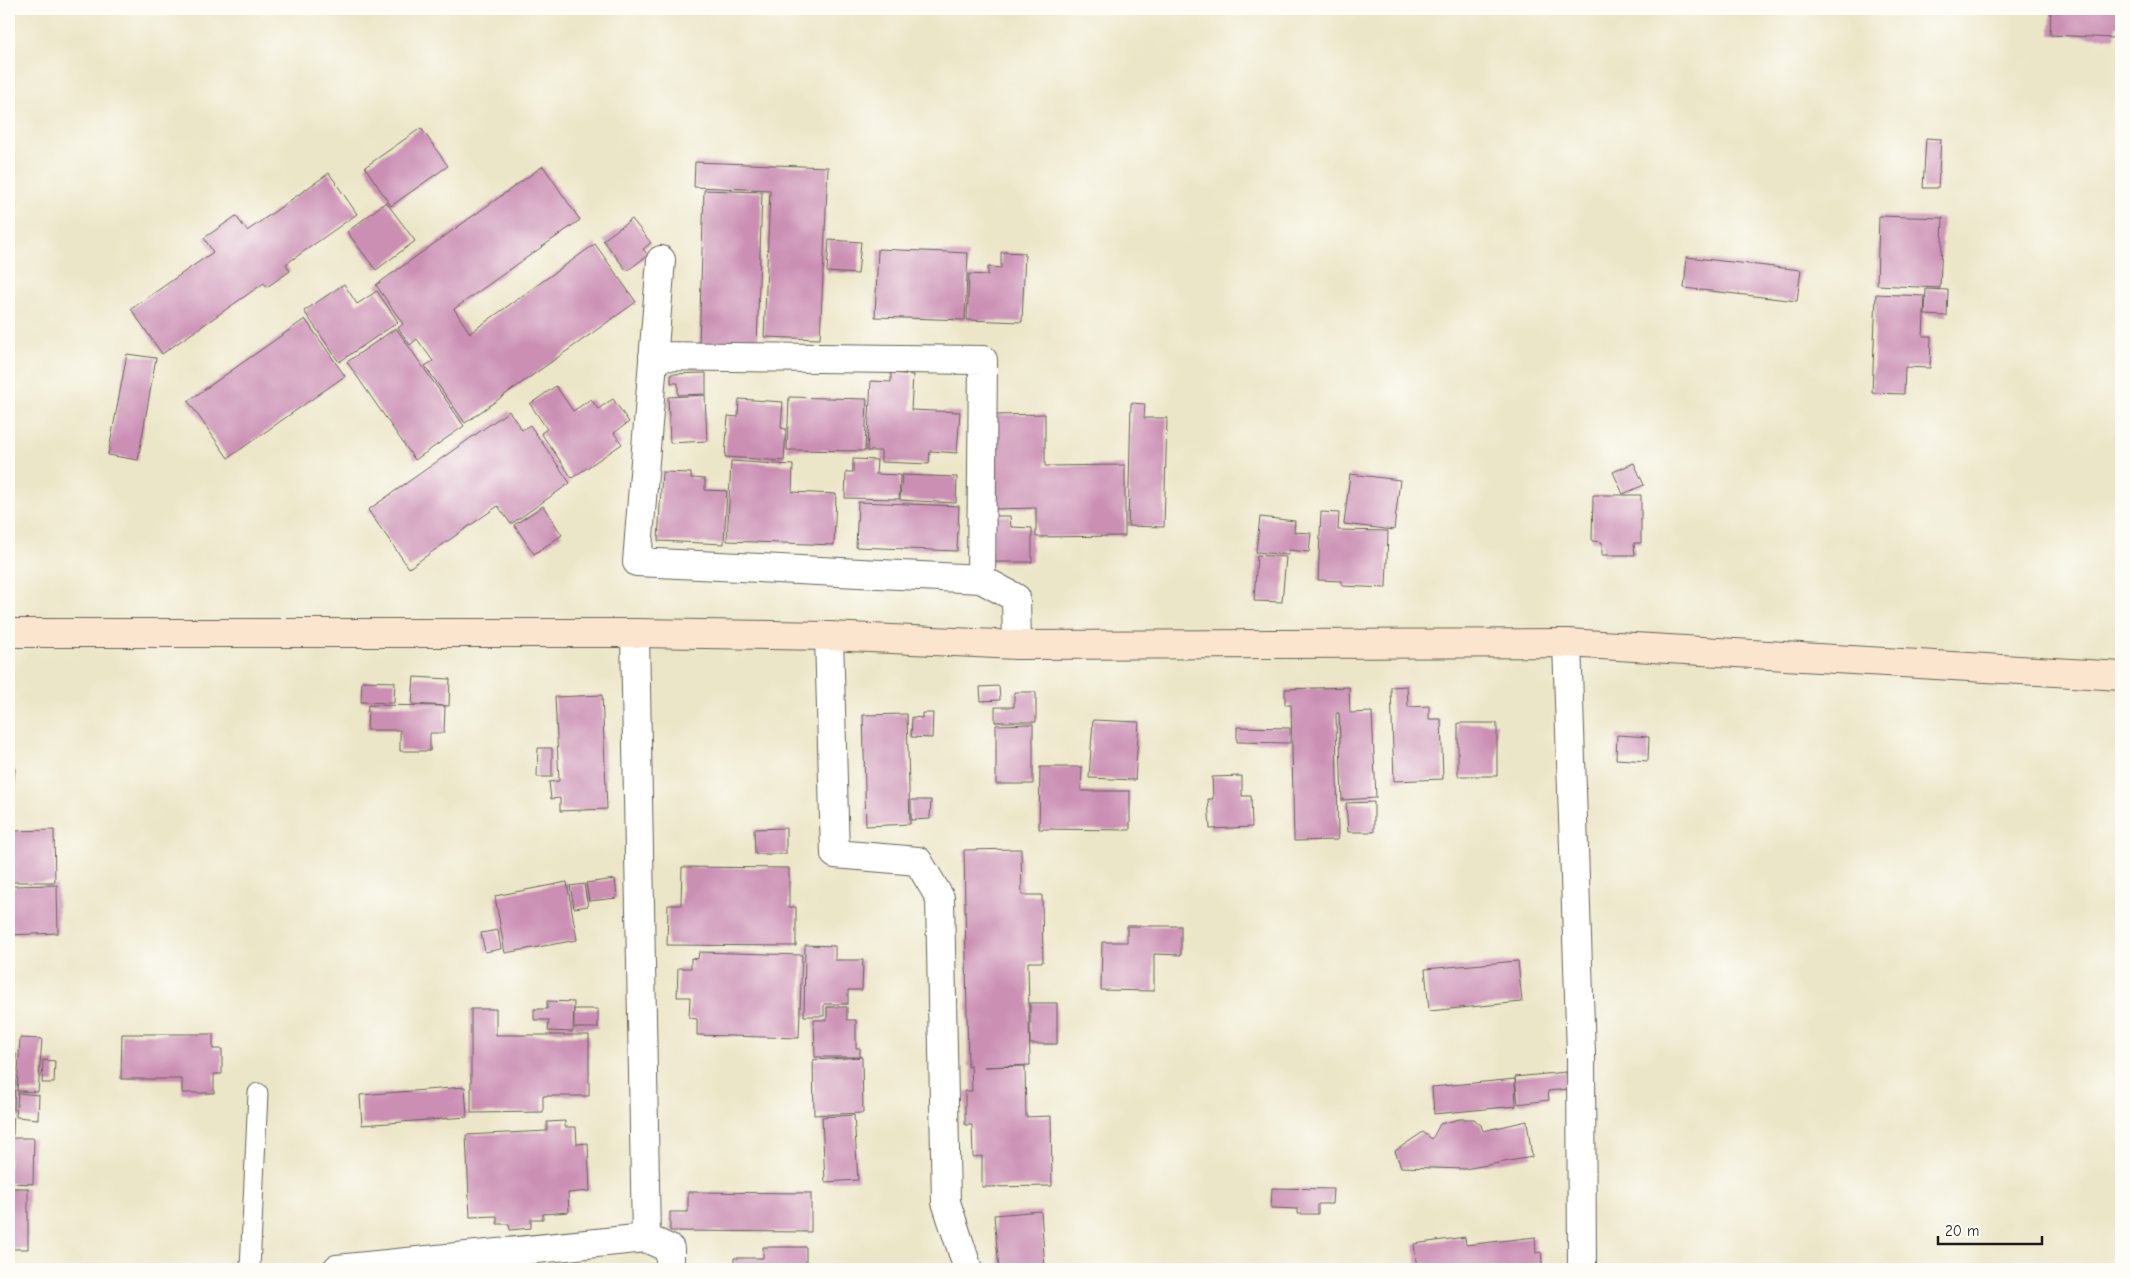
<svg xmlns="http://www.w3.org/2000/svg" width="2130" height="1278" font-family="'Comic Neue',sans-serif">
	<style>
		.building { fill: #cb8fb4 }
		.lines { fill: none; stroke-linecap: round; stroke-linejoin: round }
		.lane-casing { stroke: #656358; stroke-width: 21 }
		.street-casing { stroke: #656358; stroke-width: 30 }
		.secondary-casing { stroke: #656358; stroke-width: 30 }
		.lane { stroke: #fff; stroke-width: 19 }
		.street { stroke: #fff; stroke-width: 28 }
		.secondary { stroke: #fce5cf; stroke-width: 28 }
	</style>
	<rect width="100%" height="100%" fill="#fdfcf7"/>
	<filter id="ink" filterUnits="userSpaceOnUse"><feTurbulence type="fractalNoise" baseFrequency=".02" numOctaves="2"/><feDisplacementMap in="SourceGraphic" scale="10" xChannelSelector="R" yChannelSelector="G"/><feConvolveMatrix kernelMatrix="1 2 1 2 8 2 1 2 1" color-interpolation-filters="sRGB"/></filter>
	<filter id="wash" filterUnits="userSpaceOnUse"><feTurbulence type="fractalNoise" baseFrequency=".0096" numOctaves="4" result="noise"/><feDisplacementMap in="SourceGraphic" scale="20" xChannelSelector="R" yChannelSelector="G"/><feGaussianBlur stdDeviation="1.12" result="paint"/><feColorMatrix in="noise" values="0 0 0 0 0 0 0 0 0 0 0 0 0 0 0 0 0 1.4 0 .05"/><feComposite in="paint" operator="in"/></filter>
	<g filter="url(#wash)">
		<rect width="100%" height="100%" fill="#ece6c8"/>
		<g id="blocks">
			<path class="building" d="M2051,9H2121V26H2116L2115,38L2050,35Z
				M421,128L448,166L391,206L365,167Z
				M1926,138L1941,139L1938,188H1923Z
				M695,162L828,167L820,339L764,337L770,190L694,187Z
				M543,166L580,220L454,309L470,333L595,244L636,302L465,423L425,366L433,361L417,339L410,345L398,328L403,324L376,285Z
				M329,173L357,214L286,264L290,271L267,287L264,283L162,354L131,309L213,252L204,238L236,216L247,231Z
				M704,190L762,192L757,346L699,345Z
				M386,202L415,241L376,270L347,232Z
				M1879,216L1943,218L1940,288L1877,285Z
				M632,219L651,243L643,249L648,255L627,271L603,240Z
				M829,240L861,242L858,274L827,272Z
				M878,249L968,253L965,320L875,317Z
				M1001,252L1025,253L1022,322L967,320L969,274L988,275V267L1001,268Z
				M1687,257L1801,270L1797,301L1684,288Z
				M344,284L357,304L377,291L398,322L339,362L304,311Z
				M1926,289L1948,290L1947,316L1925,315Z
				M1876,294L1925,296L1923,336H1931L1930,368L1905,367L1904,394L1872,393Z
				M305,319L345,376L228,458L188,401Z
				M396,328L464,426L415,460L347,362Z
				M127,354L156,358L138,460L108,455Z
				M706,373V394L678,395V383H671V374Z
				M891,373L913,375L911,410L960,412L957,453L930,451L929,464L881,462V451H867L871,381L891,382Z
				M556,386L573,411L591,399L598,409L613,399L629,422L614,433L622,444L572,478L541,433L547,429L530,404Z
				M705,395L707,441L670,443L668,397Z
				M789,397L867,399L865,451L787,450Z
				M739,399L783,402L781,428L786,429L784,461L725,457L728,416L738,417Z
				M1131,403L1145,404L1144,418H1167L1164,527L1128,526Z
				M509,411L522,430L530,425L570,483L511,524L498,506L409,568L368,510Z
				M1045,414V466L1125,465V536L1036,537V508L995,509V415Z
				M853,459L877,460L876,474L900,475L899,499L845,498L846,472H853Z
				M731,461L793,465L792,492L836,494L834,545L727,541Z
				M1634,463L1644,485L1623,494L1613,472Z
				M662,472L691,473V478L705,479V490L727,491L724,544L658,541Z
				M1350,474L1400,480L1394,530L1344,524Z
				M902,475L957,477L956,503L900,500Z
				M1593,495H1641V543H1634L1635,555H1602V542L1592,541Z
				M858,502L959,506L957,551L856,547Z
				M543,506L562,535L534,554L514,525Z
				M1321,512L1339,513L1338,530L1388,531L1386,588L1342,586V581L1318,580Z
				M995,516H1010L1011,527L1032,528V562H990Z
				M1260,517L1295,521L1294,532L1311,533L1309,552L1289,550L1288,555L1256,552Z
				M1257,555L1286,557L1282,602L1254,601Z
				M414,677L450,679L449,706L412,704Z
				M362,681L395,682L394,703L361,702Z
				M999,686L1000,700L981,701L980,687Z
				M1407,686L1408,707L1429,706V719H1441L1443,779L1394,781L1391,687Z
				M1349,687L1350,713L1372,712L1376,798L1342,800L1339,713H1336L1338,840L1294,841L1291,705H1285V689Z
				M1014,692H1036V722H995V707H1014Z
				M602,695L607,809L560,811V798L551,799L549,782L559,781L555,697Z
				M368,705L445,706L444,733H430V751H400V730H367Z
				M922,713H933L932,738L911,737L912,717L922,718Z
				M907,714L910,824L866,826L863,715Z
				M1093,720L1139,722L1135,780L1089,778Z
				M1458,723H1497V776H1458Z
				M1033,724V784H996V725Z
				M1237,727L1290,728V743L1237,742Z
				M1617,735L1649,737L1648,761L1616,759Z
				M538,748H552V777H537Z
				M1040,767H1082L1081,791H1130V830L1039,829Z
				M9,768L15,769L10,818H9Z
				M1242,776V796H1251L1252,827L1210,829L1208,799H1213L1212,777Z
				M911,800H931L930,819L911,820Z
				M1374,802V832H1348L1346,803Z
				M786,828V854H755L754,829Z
				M54,830L55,882H9V831Z
				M1021,849L1022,895H1042L1043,962H1028L1030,1065L984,1067L1025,1066L1026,1117L1051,1116L1052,1186L982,1187V1156L973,1157L972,1125H965V1091H972L971,1066L968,1067L964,850Z
				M682,867L789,868V907H796V946L667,945L668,905H681Z
				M615,879L617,898L589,901L586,883Z
				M567,882L577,940L505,953L495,896Z
				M584,884L588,906L574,908L570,886Z
				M57,885L58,933L9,935V886Z
				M1127,926H1181V955L1154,954V991L1101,990L1102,942H1127Z
				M498,930L501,949L485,952L481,933Z
				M805,945L835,946V960H863L862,990H848V1004H824V1016H804Z
				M699,952L802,955L799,1038L697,1035V1019L689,1018L690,997H677L678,968H691V958L698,959Z
				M1518,961L1522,1002L1429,1011L1425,969Z
				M547,1001L574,1002L573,1032L548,1031L549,1020H534V1009H547Z
				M1030,1003H1057V1044H1030Z
				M827,1007H847V1020H856V1048H860V1057H815L814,1020H827Z
				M471,1009H496V1035H589V1096H543V1112L471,1113Z
				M574,1009H598V1028H574Z
				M122,1034H213V1049H222V1074H214V1093H182V1079H121Z
				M20,1038L42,1039L38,1092L17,1091Z
				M9,1054H16L13,1135H9Z
				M862,1057L863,1113L814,1115L813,1060Z
				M43,1060L55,1061L54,1083H42Z
				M1566,1072L1568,1089L1548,1091L1549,1100L1518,1104L1515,1077Z
				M1515,1079L1516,1106L1434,1114L1432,1087Z
				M465,1087L467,1117L362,1125L360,1095Z
				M18,1093L39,1095L38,1119L16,1117Z
				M854,1115L858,1180L825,1182L822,1117Z
				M1460,1119H1474L1481,1125L1483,1131L1527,1121L1532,1157L1465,1169L1401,1167L1395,1151L1423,1132L1432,1139L1440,1124Z
				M565,1121V1127H576L577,1144L588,1143L590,1191L568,1193L569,1212L543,1214V1219H531V1228L510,1230L509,1224H497V1216L470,1217L466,1135L547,1131V1122Z
				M9,1138H34L33,1184L9,1183Z
				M9,1188H28V1249H9Z
				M1272,1188L1333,1189L1332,1204H1318V1214H1298V1209L1271,1208Z
				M688,1192L811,1193V1232L670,1231V1212H688Z
				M1041,1211L1045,1269H999L994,1215Z
				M1465,1237L1466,1245L1535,1237L1536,1253L1541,1252L1543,1269H1417L1414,1244Z
				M763,1247H806V1269H734V1258H763Z"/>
		</g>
	</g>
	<g filter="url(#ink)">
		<use href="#blocks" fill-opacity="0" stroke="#656358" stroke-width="1"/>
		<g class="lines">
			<g class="lane-casing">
				<path id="lane" d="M250,1269L258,1093"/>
			</g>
			<g class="street-casing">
				<path id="street" d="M661,260L637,562L981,579
					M653,356L983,360L981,579L1016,598L1017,645
					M635,633L646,1238
					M829,636L835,854L918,861L940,898L946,1202L968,1269
					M1567,643L1581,1054L1582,1269
					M337,1269L646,1238L670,1249V1269"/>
			</g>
			<g class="secondary-casing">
				<path id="secondary" d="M9,633H635L829,636L1017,645L1567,643L2121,676"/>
			</g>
			<use href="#lane" class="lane"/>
			<use href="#street" class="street"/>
			<use href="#secondary" class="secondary"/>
		</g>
	</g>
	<rect width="2130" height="1278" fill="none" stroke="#fdfcf7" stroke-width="30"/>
	<path d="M1938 1236v8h104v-8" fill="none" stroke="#1c1c1c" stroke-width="2.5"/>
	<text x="1945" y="1236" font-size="15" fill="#1c1c1c" stroke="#fdfcf7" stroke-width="4" paint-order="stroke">20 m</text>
</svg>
